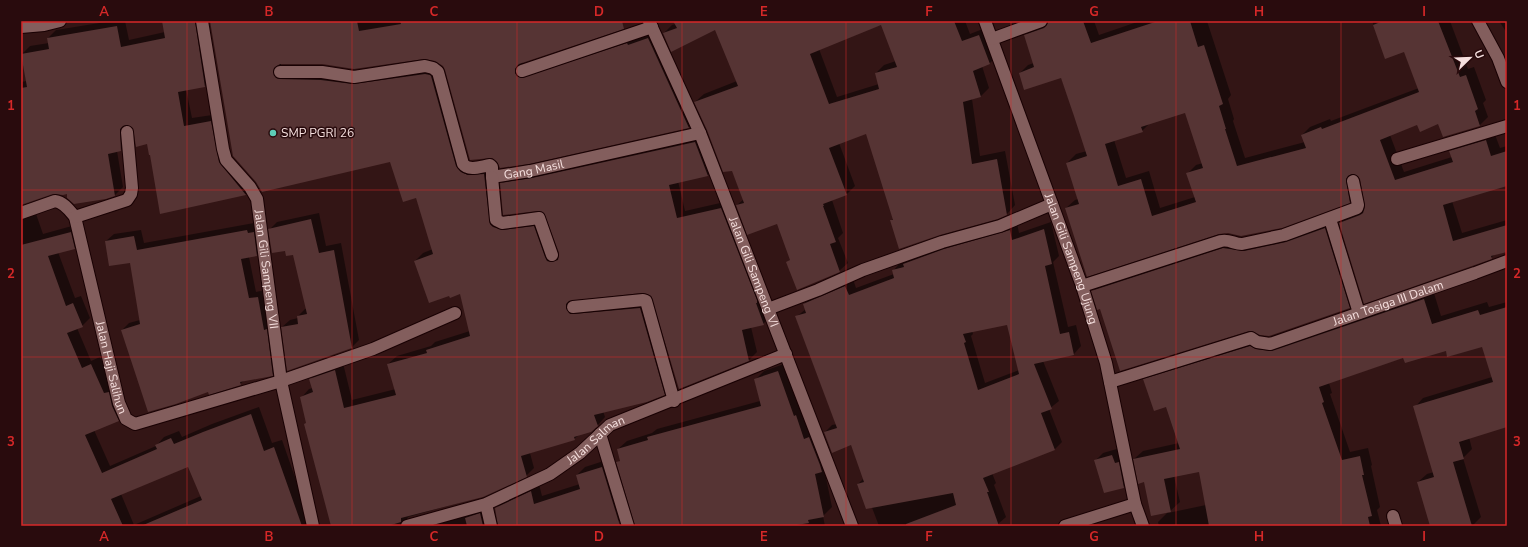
<svg xmlns="http://www.w3.org/2000/svg" width="1528" height="547" font-family="'Nunito Sans',sans-serif">
	<style>
		.shadow { fill: #0007; fill-rule: evenodd }
		.building { fill: #563434; fill-rule: evenodd }
		.lines { fill: none; stroke-linecap: round; stroke-linejoin: round }
		.minor-casing { stroke: #190103; stroke-width: 14 }
		.minor { stroke: #835e5d; stroke-width: 12 }
		.grid { fill: none; stroke: #d62828; stroke-width: 1; stroke-opacity: 0.55 }
		.poi-dot { fill: #5eceb8; stroke: #290b0d; stroke-width: 1.5 }
		.labels { text-anchor: middle; stroke-width: 3; stroke-linejoin: round; paint-order: stroke }
		.poi-label { font-size: 12px; fill: #f6e0df; stroke: #290b0d; text-anchor: start }
		.street-label { font-size: 12px; fill: #f6e0df; stroke: #290b0d }
		.neatline { fill: none; stroke: #d62828; stroke-width: 1.5 }
		.grid-label { font-size: 13px; text-anchor: middle; font-weight: bold; fill: #d62828 }
	</style>
	<rect width="100%" height="100%" fill="#331515"/>
	<path class="shadow" d="M112,21H125L129,40L165,32L163,21H204L213,78L205,86L186,89L192,118L219,114L227,154L254,187L246,194L161,213L151,154L148,143L134,127L128,124L129,142L121,150L117,151L123,187L115,195L53,193L22,204V207L35,211L43,234L79,224L82,240L74,248L58,252L75,298L81,296L90,318L82,326L77,328L91,361L100,357L126,412L118,420L94,430L110,466L156,446L164,437L179,431L182,437L212,424L259,407L272,443L282,440L312,526H21V82L27,81L22,54L30,46L49,43L48,38L56,30ZM189,466L201,496L134,525L121,494Z
		M211,21H602L523,62V66L657,30L697,119L689,127L528,163L443,65L436,60L424,58L322,64H281V67L364,77L433,66L469,164L492,166L501,219H542L556,253L560,255L545,212L501,184L509,176L703,134L716,167L708,175L678,181L685,211L729,201L771,316L763,324L751,327L757,352L749,360L652,295L642,292L573,300L578,306L648,300L672,386L664,394L603,411L605,417L597,426L579,435L574,439L530,453L534,468L526,476L483,496L408,517L407,519L410,524L488,506L493,523L498,526H332L301,398L309,389L313,388L311,379L319,371L343,363L352,400L396,389L388,364L397,356L431,346L435,342L470,331L461,293L415,261L423,253L433,249L416,197L391,161L262,191Z
		M674,21H965L970,34L988,27L998,55L990,63L982,66L989,88L980,97L972,99L980,156L1005,151L1015,205L1007,214L891,221L894,218L867,133L839,143L855,186L847,194L832,200L843,233L838,238L848,263L839,271L788,262L791,259L777,222L737,205L744,199L732,169L708,130L695,102L704,94L737,81L716,29L664,33L672,25L676,24ZM882,24L896,61L884,65L876,73L879,84L837,97L819,49Z
		M1094,21L1099,35L1140,21H1207L1231,95L1228,99L1234,119L1233,121L1245,158L1305,142L1302,135L1310,127L1330,119L1331,121L1419,88L1405,50L1386,57L1372,21H1450L1468,69L1474,67L1486,100L1483,103L1488,117L1480,125L1444,136L1439,123L1418,124L1390,135L1404,172L1452,157L1450,152L1458,143L1494,132L1500,148L1507,146V185L1452,201L1462,233L1507,220V251L1495,254L1491,258L1340,223L1349,215L1366,208L1361,179L1359,175L1354,173L1358,193L1349,202L1228,232L1066,208L1075,200L1078,199L1067,163L1076,154L1087,151L1061,77L1020,73L1028,65L1034,63L1025,36L1033,27L1049,21ZM1185,111L1203,163L1196,165L1187,174L1195,197L1160,208L1149,171L1126,178L1114,140L1142,131L1150,123Z
		M1499,21H1507V33Z
		M319,213L326,246L341,243L359,340L352,347L282,327L290,320L298,318V316L305,309L307,308L294,254L285,250L270,229L277,222Z
		M1332,221L1357,300L1349,308L1253,330L1101,308L1093,291L1100,284L1231,241Z
		M1051,222L1059,256L1053,262L1068,327L1076,325L1081,346L1074,354L1043,361L1059,401L1049,409L1062,442L1055,449L992,473L996,483L994,485L1006,517L998,524L994,526H879L871,505L858,484L864,478L851,444L825,432L832,425L837,424L796,317L806,309L804,304L811,297L853,279L856,288L894,274L893,271L900,263L907,261L912,256L1017,223L1019,233ZM1008,324L1019,370L985,383L971,336L973,334L972,331Z
		M254,223L264,248L256,255L249,257L256,292L265,290L279,367L272,375L245,380L240,384L209,391L122,330L129,323L140,320L131,262L106,241L114,234L141,230L144,243Z
		M1433,290L1441,316L1487,302L1489,307L1507,302V426L1469,437L1472,449L1463,458L1481,517L1472,526H1431L1418,482L1427,474L1434,472L1415,407L1423,398L1492,377L1483,345L1446,350L1404,357L1329,383L1332,393L1330,394L1350,452L1368,448L1372,465L1371,466L1380,507L1377,510L1381,526H1159L1158,522L1169,511L1145,481L1134,459L1143,451L1179,443L1167,406L1145,380L1153,371L1259,338L1265,341ZM1200,471L1206,505L1168,513L1180,502L1174,476Z
		M787,363L824,468L832,507L823,516L825,526H637L618,463L621,459L618,449L627,441L652,433L657,429L760,401L755,380L764,371Z
		M1120,448L1131,479L1123,487L1095,461L1103,453Z
		M610,459L627,513L618,521L602,526H499L496,509L504,500L539,484L542,496L580,484L577,475L585,467Z"/>
	<path class="building" d="M162,21H195L205,87L178,92L184,126L211,121L219,162L246,195L160,214L150,155H149L147,144L136,147L133,128L127,125L123,126L120,129L121,151L108,154L115,196L106,199L74,204L67,198V194L63,195L53,194L21,205V88L27,87L21,54L49,49L47,38L117,26L121,47L165,38Z
		M210,21H357L359,31L401,24L400,21H622L624,29L519,64L515,69V73L517,76L521,78L627,43L628,45L648,38L689,128L529,164L500,168L497,162L492,158L470,160L445,70L443,66L435,61L424,59L354,69L322,64H280L274,68L273,72L276,78L280,79L321,80L353,84L425,74L430,75L431,76L456,166L461,172L468,175L484,174L490,224L493,227L503,230L534,226L545,257L547,261L551,262L558,260L559,253L544,213L538,211L503,215L500,183L532,178L695,142L708,176L669,185L677,218L721,208L757,300V303H756L764,325L742,330L749,361L679,389L651,296L642,293L569,301L566,304V308L570,314H573L640,308L665,395L647,402L594,415L598,426L591,432L574,437L575,440L521,456L527,477L483,497L401,518V522L388,526H331L304,424L306,423L300,397L313,392L309,379L335,370L344,408L396,395L387,364L427,353L426,350L470,336L460,294L450,298L449,296L429,303L414,261L433,254L416,198L403,202L390,162L262,192L256,182L233,156Z
		M673,21H954L962,41L979,35L990,64L973,71L981,97L963,102L972,164L997,159L1007,215L998,219L940,235L899,249L890,220H893L866,134L829,148L847,195L823,204L824,206H823L836,242L830,244L840,272L797,290L786,262L790,260L777,224L747,235L736,205L744,203L732,171L723,172L707,130L694,102L738,86L715,30L671,52L663,33L677,28ZM881,25L897,67L875,73L879,89L829,104L810,54Z
		M1048,21H1083L1091,43L1158,21H1190L1198,47L1204,45L1223,104L1219,106L1226,129H1225L1237,166L1306,148L1301,135L1321,127L1322,129L1419,92L1404,52L1385,59L1373,25L1383,21H1438L1460,77L1466,75L1478,109L1475,111L1480,126L1443,137L1438,124L1420,132L1417,125L1380,140L1395,180L1453,162L1449,151L1486,140L1491,156L1507,151V186L1443,205L1453,241L1507,225V252L1491,256L1492,259L1472,266L1364,304L1339,223L1360,215L1363,213L1365,207L1360,179L1358,176L1352,174L1348,176L1346,179L1350,203L1282,228L1241,236L1228,233L1219,234L1087,277L1065,208L1079,204L1066,163L1087,156L1074,116L1061,78L1024,90L1019,73L1034,67L1024,35L1044,28L1047,25ZM1185,113L1203,168L1186,173L1196,202L1152,216L1141,179L1118,186L1105,144L1143,132L1141,127Z
		M311,219L319,253L334,250L352,348L287,371L281,327L298,324L297,316L307,314L293,255L286,256L285,251L272,253L268,229Z
		M1325,228L1350,308L1269,336L1260,335L1252,331H1249L1120,371L1100,309L1097,310L1091,291L1223,248L1244,251L1286,242Z
		M1044,229L1052,264L1045,266L1060,334L1069,332L1074,355L1034,364L1052,409L1041,413L1055,450L983,478L989,492H987L999,526H906V524L956,505L953,493L866,509L857,484L864,482L851,445L832,453L824,432L837,428L795,316L806,313L803,304L845,286L849,295L894,278L892,270L904,267L903,264L944,249L1010,230L1012,240ZM1007,325L1019,374L978,390L964,343L966,342L963,334Z
		M247,230L248,233L254,232L257,256L241,259L249,298L258,297L264,330L267,329L273,376L240,382L241,385L209,395L208,392L176,404L148,412L121,330L140,324L130,263L109,266L105,241L134,236L137,250Z
		M71,232L75,249L48,256L66,306L73,303L83,327L67,333L82,368L91,364L104,393L109,392L112,406L119,421L85,435L102,473L157,449L155,445L171,438L174,444L203,432L251,414L264,451L274,447L302,526H141L202,500L188,467L111,499L123,526H21V245Z
		M1424,299L1432,324L1478,310L1480,315L1507,307V427L1459,442L1464,459L1453,462L1472,526H1430L1417,482L1434,477L1413,406L1493,382L1482,347L1447,357L1446,351L1405,363L1403,358L1319,387L1324,402L1322,403L1342,460L1360,456L1364,475H1362L1372,516L1368,517L1370,526H1209L1199,472L1164,479L1171,512L1151,516L1144,482L1138,484L1133,459L1180,449L1166,407L1154,411L1143,379L1250,346L1256,349L1272,351Z
		M778,371L794,416L796,415L804,439L809,437L820,465L822,472L815,474L824,517L808,520L809,523L791,526H635L616,462L620,461L617,449L648,440L647,437L761,406L754,379Z
		M1112,455L1115,463L1119,462L1124,488L1104,493L1094,460Z
		M602,467L620,526H498L495,508L531,491L534,504L580,489L576,475Z
		M480,513L483,526H467L465,518Z"/>
	<g class="lines">
		<g class="minor-casing">
			<g id="minor">
				<path id="s1" d="M202,21L223,149L226,160L250,187L257,199L281,381L313,526"/>
				<path id="s2" d="M649,21L700,133L852,526"/>
				<path id="s3" d="M985,21L1082,286L1106,363L1135,504L1143,526"/>
				<path d="M1478,21L1498,58L1507,82"/>
				<path d="M21,27L44,25L60,21"/>
				<path d="M992,39L1041,21"/>
				<path d="M522,71L652,27"/>
				<path id="s4" d="M280,72H322L354,77L425,66L433,68L438,72L463,164C469,172 482,166 490,165L492,167V177L530,171L700,133"/>
				<path d="M1397,159L1507,126"/>
				<path d="M492,177L496,220L502,223L539,218L552,255"/>
				<path id="s5" d="M21,213L55,201C64,202 70,211 75,217L119,403L126,419L135,424L281,381L373,349L455,313"/>
				<path d="M75,217L127,200L131,194L132,188L127,132"/>
				<path d="M1330,219L1359,313"/>
				<path d="M1082,286L1221,241C1229,239 1234,244 1242,244L1284,235L1357,208L1358,205L1353,181"/>
				<path d="M573,307L643,300L646,301L674,401"/>
				<path d="M768,309L818,290L863,270L942,242L1000,226L1052,204"/>
				<path id="s6" d="M1110,382L1251,338L1257,342L1270,344L1475,273L1507,261"/>
				<path d="M600,434L628,526"/>
				<path d="M486,504L491,526"/>
				<path d="M1393,516L1396,526"/>
				<path id="s7" d="M407,526L486,504L550,474L580,453L610,425L786,354"/>
				<path d="M1065,526L1135,504"/>
			</g>
		</g>
		<use href="#minor" class="minor"/>
	</g>
	<path class="grid" d="M187,21V526M352,21V526M517,21V526M682,21V526M846,21V526M1011,21V526M1176,21V526M1341,21V526M21,190H1507M21,357H1507"/>
	<circle class="poi-dot" cx="273" cy="133" r="4"/>
	<g class="labels">
		<g class="poi-label">
			<text x="281" y="137">SMP PGRI 26</text>
		</g>
		<g class="street-label">
			<text dy="4" stroke="none"><textPath href="#s4" startOffset="340">Gang Masil</textPath></text>
			<text dy="4" stroke="none"><textPath href="#s3" startOffset="253">Jalan Gili Sampeng Ujung</textPath></text>
			<text dy="4" stroke="none"><textPath href="#s1" startOffset="262">Jalan Gili Sampeng VII</textPath></text>
			<text dy="4" stroke="none"><textPath href="#s2" startOffset="272">Jalan Gili Sampeng VI</textPath></text>
			<text dy="4" stroke="none"><textPath href="#s6" startOffset="293">Jalan Tosiga III Dalam</textPath></text>
			<text dy="4" stroke="none"><textPath href="#s5" startOffset="217">Jalan Haji Salihun</textPath></text>
			<text dy="4" stroke="none"><textPath href="#s7" startOffset="210">Jalan Salman</textPath></text>
		</g>
	</g>
	<rect width="1528" height="547" fill="none" stroke="#290b0d" stroke-width="44"/>
	<g transform="translate(1470 58) rotate(67)" stroke="#290b0d" stroke-width="3" paint-order="stroke">
	<path d="M0-3L7 15L0 10L-7 15Z" fill="#f6e0df"/>
	<text y="-6" font-size="11" font-weight="bold" text-anchor="middle" fill="#f6e0df">U</text>
	</g>
	<rect x="22" y="22" width="1484" height="503" class="neatline"/>
	<g class="grid-label">
		<text x="104" y="16">A</text>
		<text x="269" y="16">B</text>
		<text x="434" y="16">C</text>
		<text x="599" y="16">D</text>
		<text x="764" y="16">E</text>
		<text x="929" y="16">F</text>
		<text x="1094" y="16">G</text>
		<text x="1259" y="16">H</text>
		<text x="1424" y="16">I</text>
		<text x="11" y="110">1</text>
		<text x="1517" y="110">1</text>
		<text x="11" y="278">2</text>
		<text x="1517" y="278">2</text>
		<text x="11" y="446">3</text>
		<text x="1517" y="446">3</text>
		<text x="104" y="541">A</text>
		<text x="269" y="541">B</text>
		<text x="434" y="541">C</text>
		<text x="599" y="541">D</text>
		<text x="764" y="541">E</text>
		<text x="929" y="541">F</text>
		<text x="1094" y="541">G</text>
		<text x="1259" y="541">H</text>
		<text x="1424" y="541">I</text>
	</g>
</svg>
